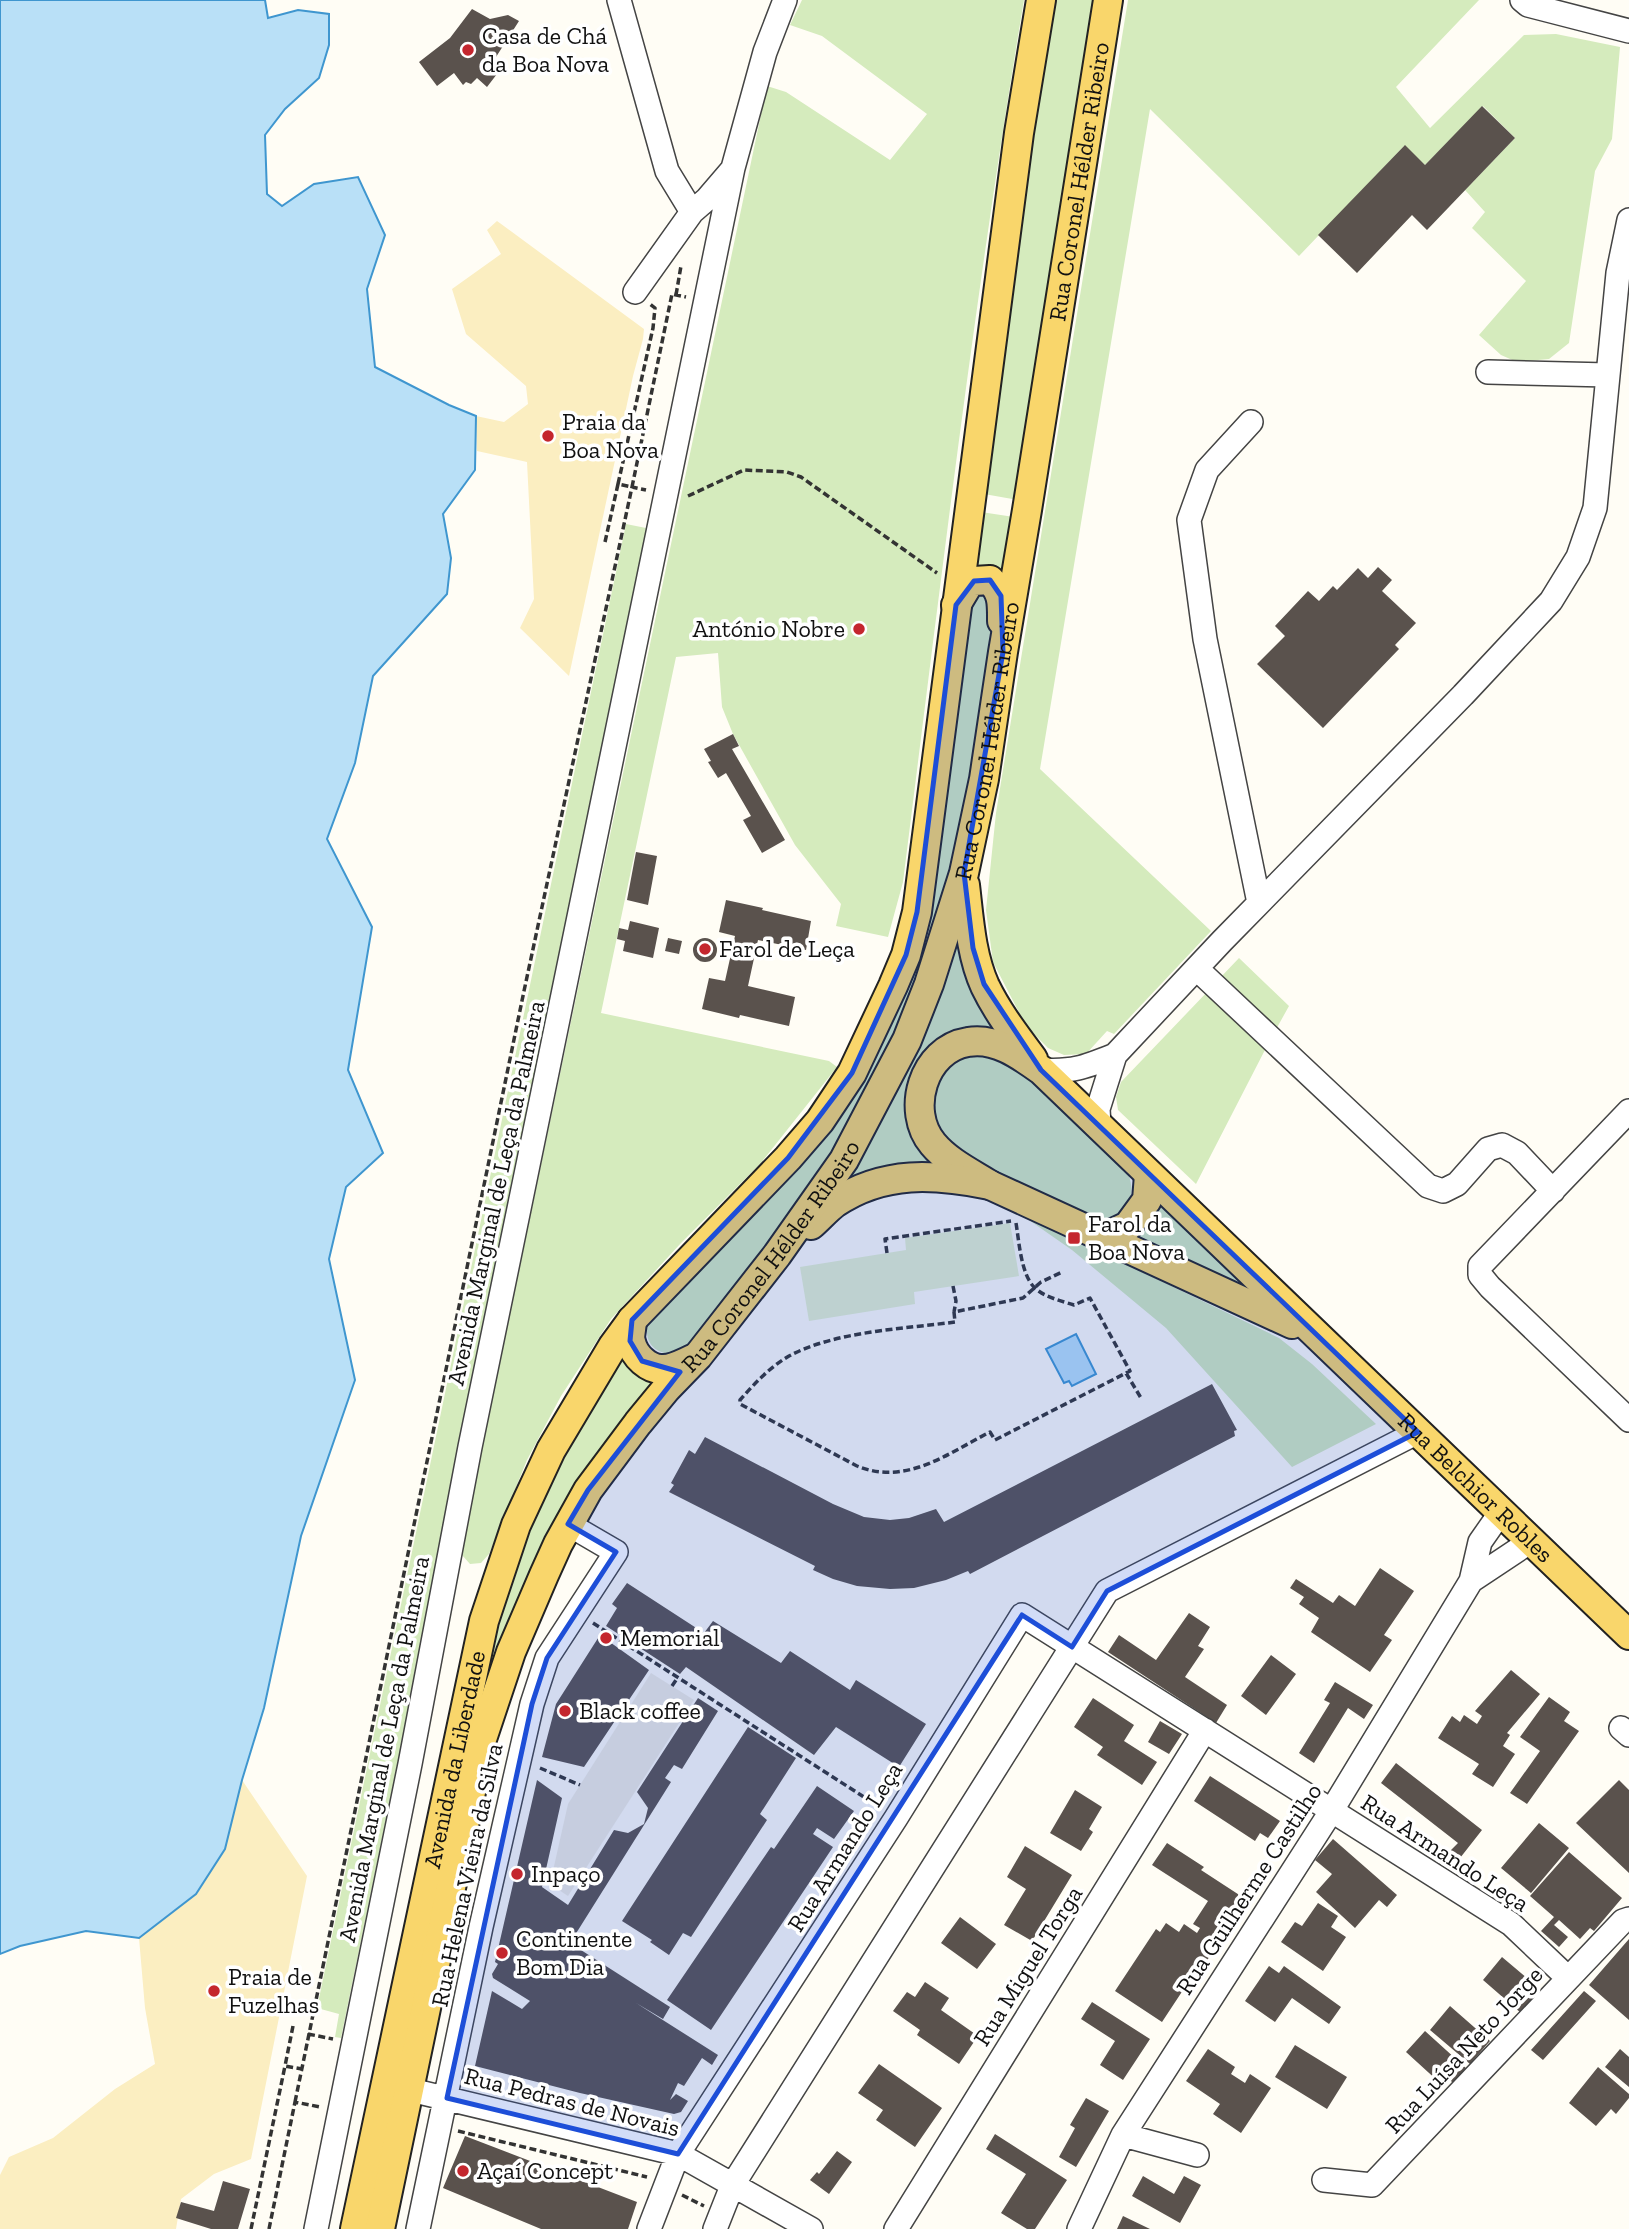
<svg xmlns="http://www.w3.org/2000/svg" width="1629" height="2229" font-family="'Zilla Slab',serif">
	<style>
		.green { fill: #d5ebbd }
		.sand { fill: #fbeec1 }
		.pitch { fill: #e6f2cf }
		.plaza { fill: #f1ede2 }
		.water { fill: #b9e0f7; stroke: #3f96cf; stroke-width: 2 }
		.building { fill: #5a524d }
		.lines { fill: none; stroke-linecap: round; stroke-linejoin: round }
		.minor-casing { stroke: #444; stroke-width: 26 }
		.major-casing { stroke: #222; stroke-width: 32 }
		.path { stroke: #333; stroke-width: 3.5; stroke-dasharray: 7 3.5; stroke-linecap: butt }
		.minor { stroke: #fff; stroke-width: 23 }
		.major { stroke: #f9d66b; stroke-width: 28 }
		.marked { fill: #1d4ed8; fill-opacity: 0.2; stroke: #1d4ed8; stroke-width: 5; stroke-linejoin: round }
		.poi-dot { fill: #c4262e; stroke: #fff; stroke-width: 2.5 }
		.labels { text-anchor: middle; stroke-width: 7; stroke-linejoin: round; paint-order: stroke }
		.poi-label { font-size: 24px; fill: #111; stroke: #fff; text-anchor: start }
		.street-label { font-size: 24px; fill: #111; stroke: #fff }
	</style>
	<rect width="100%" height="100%" fill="#fffdf5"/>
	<path class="green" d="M802,0H1024C975,293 940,587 903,882L888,937L836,926L841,904L795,845L733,734L722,707L718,653L676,657L601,1013L829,1061L837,1067L760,1164L681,1243L611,1319L561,1396L527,1460L489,1554L481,1563L470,1564L462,1555V1542L767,86L786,92L890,160L927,114L822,36L790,25Z
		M1054,0H1096L1018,500L984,494L1026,174Z
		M1128,0H1479L1396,87L1430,128L1524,35L1556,34L1620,47L1612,139L1595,171L1569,343L1549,359L1517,362L1501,355L1479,335L1526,281L1472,228L1485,212L1465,190L1515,138L1483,106L1425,165L1404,146L1299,256L1150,109L1040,769L1211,931L1114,1034L1107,1031L1086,1054L1064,1055L1048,1048L1026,1026L993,962L986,910L996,813Z
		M651,504L656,505L341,2038L335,2037L339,2014L317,2008L626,524L646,528Z
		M981,512L1014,517L1006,574C995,567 986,564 973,568Z
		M983,595L991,602L993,611C983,686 975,762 960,836C937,940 895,1054 839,1145C793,1218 737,1286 682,1352C660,1358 642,1346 648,1321L873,1057L970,603L976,597Z
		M960,925L1005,1036L916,1072L941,1166L835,1192Z
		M1239,958L1289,1006L1274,1033L1219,979Z
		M1209,990L1267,1046L1196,1184L1118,1110L1116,1097L1121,1082Z
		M990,1054L1017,1066L1128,1173C1138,1199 1126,1222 1096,1218L956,1153L935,1132L929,1109L933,1085L954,1061L965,1056Z
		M1158,1200L1253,1294L1135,1236C1148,1227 1154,1216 1158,1200Z
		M1016,1211L1279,1338L1312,1364L1376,1424L1292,1467L1166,1328L1072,1250Z
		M620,1353L636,1372L655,1383L484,1697L474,1703L519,1545L551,1472Z"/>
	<path class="sand" d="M497,221L644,329L643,339L633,376L569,676L520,628L534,599L527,462L477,451L476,416L504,422L528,404L526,386L466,334L452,289L501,254L487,230Z
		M242,1780L307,1876L251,2159L214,2174L181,2199L176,2229H0V2175L9,2157L53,2138L115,2089L155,2064L145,2008L139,1938L196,1894L225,1849Z"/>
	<path class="pitch" d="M1010,1223L1019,1276L914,1292L915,1304L809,1321L800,1267L906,1250L905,1238Z"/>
	<path class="plaza" d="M651,1673L694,1700L568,1896L550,1884L568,1804Z"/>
	<path class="water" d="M0,0H265L268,18L298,10L329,14V45L319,78L285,109L265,135L267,194L282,206L314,184L358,177L385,235L367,289L375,367L449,405L476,416L475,470L443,514L451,558L447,594L373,676L355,763L327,839L372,927L348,1070L383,1153L346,1187L329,1259L355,1380L301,1536L264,1708L242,1780L225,1849L196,1894L139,1938L86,1931L20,1946L0,1954Z
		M1076,1334L1096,1374L1072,1386L1069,1381L1064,1383L1046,1349Z"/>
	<path class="building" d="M472,9L490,19L508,15L519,21L489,68L497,74L487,87L477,78L471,84L466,82L463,85L454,73L437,86L419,62L450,38Z
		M1482,106L1515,138L1427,230L1412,215L1357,273L1318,235L1405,145L1425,165Z
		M1378,567L1392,580L1382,591L1416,623L1395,645L1399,649L1323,728L1257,664L1285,636L1275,626L1308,591L1319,601L1333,586L1337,590L1358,568L1368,578Z
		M733,734L739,746L732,749L785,840L762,853L743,820L751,816L726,773L718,778L708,762L711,761L704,749Z
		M636,852L657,856L648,905L627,900Z
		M726,900L763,908L762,910L811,921L806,950L758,940L748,986L795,997L789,1026L740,1015L739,1018L702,1009L709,978L725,981L735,936L719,932Z
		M630,921L659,928L653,958L623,951L625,941L617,939L619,928L628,930Z
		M693 950a12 12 0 1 1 24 0a12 12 0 1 1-24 0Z
		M668,938L682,941L679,954L665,951Z
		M1212,1384L1237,1430L1234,1431L1235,1436L970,1574L968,1571L946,1580L914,1588L890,1589L857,1586L833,1579L813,1570L815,1566L669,1492L674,1485L671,1483L689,1450L695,1454L705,1437L833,1504L864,1517L890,1520L909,1518L936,1509L944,1522Z
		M1380,1568L1414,1591L1384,1635L1392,1640L1370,1672L1311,1632L1319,1618L1299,1604L1304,1597L1290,1588L1296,1579L1333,1603L1339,1595L1355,1606Z
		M627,1583L704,1633L713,1621L781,1663L790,1651L850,1690L856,1680L926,1724L899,1767L836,1727L814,1755L686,1667L680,1674L606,1626L617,1608L612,1604Z
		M1189,1613L1210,1627L1198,1646L1204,1649L1185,1677L1227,1705L1216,1723L1108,1652L1119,1635L1156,1660Z
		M600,1635L649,1670L584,1767L542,1757L556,1704Z
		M1271,1655L1296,1674L1266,1715L1241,1696Z
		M1511,1670L1540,1694L1507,1733L1510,1735L1503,1746L1515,1754L1493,1787L1472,1774L1479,1764L1438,1738L1452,1716L1460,1722L1464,1715L1477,1724L1482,1716L1475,1711Z
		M1335,1682L1373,1705L1364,1719L1348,1708L1314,1763L1299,1753L1330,1703L1324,1700Z
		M1549,1697L1570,1712L1564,1721L1579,1731L1527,1804L1510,1793L1540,1751L1520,1737Z
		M698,1698L718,1711L682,1769L674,1765L665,1778L671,1782L570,1943L670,2007L663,2019L636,2003L718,2055L712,2065L702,2058L684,2086L678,2083L670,2100L676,2094L688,2101L681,2112L674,2114L580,2093L475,2066L492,1991L522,2009L530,2001L493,1978L492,1974L498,1964L495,1962L537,1780L562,1798L542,1887L568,1905L614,1830L628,1833L644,1824L648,1808L637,1792Z
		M1093,1698L1134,1725L1124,1741L1157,1762L1142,1785L1097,1755L1103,1747L1074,1727Z
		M1160,1721L1182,1734L1169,1754L1148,1742Z
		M748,1727L796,1758L760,1814L767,1820L691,1937L683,1933L669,1955L650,1942L652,1940L622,1921Z
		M1396,1763L1482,1830L1453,1867L1448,1853L1458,1843L1381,1783Z
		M1210,1776L1280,1821L1268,1838L1260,1833L1255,1841L1194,1801Z
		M1619,1780L1629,1790V1873L1576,1823Z
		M817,1786L854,1811L834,1839L817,1828L813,1834L833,1847L711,2030L667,2000L771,1847L774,1849Z
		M1075,1790L1102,1807L1089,1829L1093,1832L1081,1851L1050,1833Z
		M1539,1823L1569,1848L1531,1893L1501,1868Z
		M1333,1839L1397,1895L1387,1907L1379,1900L1355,1928L1316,1892L1332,1874L1315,1860Z
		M1167,1843L1204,1867L1201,1870L1247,1900L1194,1980L1191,1978L1162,2022L1115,1991L1156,1929L1160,1932L1166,1923L1179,1932L1184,1924L1197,1933L1200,1928L1193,1924L1208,1901L1152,1865Z
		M1025,1846L1072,1875L1032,1941L1004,1925L1026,1889L1007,1877Z
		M1569,1852L1622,1898L1594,1931L1590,1928L1580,1939L1559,1920L1554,1925L1568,1937L1559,1947L1541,1931L1554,1917L1530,1896Z
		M1318,1903L1338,1916L1331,1927L1346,1937L1323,1971L1281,1942L1295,1922L1302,1926Z
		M960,1917L996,1944L977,1969L941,1943Z
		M1629,1939V2020L1589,1985Z
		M1502,1957L1541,1990L1521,2013L1483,1980Z
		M1269,1966L1279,1973L1284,1966L1341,2007L1329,2024L1292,1998L1275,2022L1245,2001Z
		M925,1982L949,1998L941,2010L978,2036L959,2064L917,2035L920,2030L893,2011L907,1992L915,1997Z
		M1584,1991L1596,2001L1543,2060L1531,2050Z
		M1092,2002L1150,2039L1123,2080L1100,2065L1115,2041L1081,2019Z
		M1450,2006L1490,2041L1470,2064L1430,2030Z
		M1425,2031L1467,2069L1454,2084L1446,2076L1440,2083L1406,2052Z
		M1295,2045L1347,2077L1327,2109L1275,2077Z
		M1208,2049L1235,2067L1231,2074L1245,2083L1250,2074L1271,2088L1241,2133L1213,2114L1220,2104L1186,2081Z
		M1620,2049L1629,2057V2087L1605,2067Z
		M879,2064L942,2108L915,2147L876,2120L883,2110L858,2093Z
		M1598,2067L1629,2094V2098L1616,2114L1611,2109L1596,2126L1569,2103Z
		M1086,2098L1109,2111L1076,2167L1059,2157L1075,2128L1070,2125Z
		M995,2134L1067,2180L1035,2229H1027L1001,2213L1026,2174L986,2149Z
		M465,2136L637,2202L628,2229H541L443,2188Z
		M837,2151L852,2162L829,2194L810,2180L817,2172L819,2174Z
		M1143,2176L1174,2194L1184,2176L1201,2185L1180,2223L1132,2196Z
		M223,2181L250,2189L238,2229H211L176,2218L181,2202L214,2211Z
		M1123,2216L1150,2229H1117Z"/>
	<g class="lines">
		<g class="minor-casing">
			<path id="minor" d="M619,0L667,171L692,212
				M1522,0L1528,5L1629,31
				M635,292L692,212L707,199L731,171
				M1488,372L1608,375
				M1251,422L1207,470L1189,520L1205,639L1259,903
				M1197,969L1428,1186L1443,1191L1457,1184L1488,1149L1502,1145L1517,1153L1553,1191
				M1041,1070C1074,1072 1085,1067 1115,1055
				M1629,1111L1480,1266V1275L1490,1287L1629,1420
				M1099,1125L1098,1109L1115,1055L1222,941L1463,695L1551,601L1578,557L1595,508L1618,273L1629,220
				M1471,1581L1531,1541
				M1621,1728L1629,1735
				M394,2086L678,2154L811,2229
				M1123,2135L1197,2155
				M1324,2180L1372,2185L1623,1921L1629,1919
				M316,2229L410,1764L470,1447L733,168L765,52L785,0
				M418,2229L481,1927L532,1704L547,1658L616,1552L568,1524
				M649,2229L678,2154L896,1818L1022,1615L1511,1924L1568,1978
				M715,2229L732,2186L1107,1591L1418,1432
				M896,2229L1205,1730
				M1079,2229L1123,2135L1332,1810L1471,1581L1480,1542L1501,1512"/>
		</g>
		<g class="major-casing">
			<g id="major">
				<path d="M956,605L968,585L974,581L990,580C1003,593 1002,604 1002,621"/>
				<path d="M965,885C969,919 971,955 985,986C998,1013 1016,1036 1033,1059"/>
				<path id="s1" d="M990,1185C971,1173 948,1162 933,1144C905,1111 923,1049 968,1042C995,1037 1020,1055 1041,1070L1629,1635"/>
				<path d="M811,1225C819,1218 827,1209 835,1203C884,1170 935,1174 990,1185L1292,1324"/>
				<path d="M1105,1237L1128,1226L1147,1200L1149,1175"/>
				<path d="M632,1320C632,1327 629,1336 631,1342C634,1356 649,1370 663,1369C674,1369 685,1362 695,1358"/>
				<path id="s2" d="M355,2229L484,1621L516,1525L551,1450L613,1346L632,1320L788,1158L820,1121L852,1073L893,986L906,955L917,912L1019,133L1041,0"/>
				<path id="s3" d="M380,2229L482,1739L511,1652L544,1575L558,1544L588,1490L638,1423L666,1389L698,1356L777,1255L844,1160L907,1040L929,984L964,873L984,779L1003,652L1027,510L1108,0"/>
			</g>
		</g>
		<path class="path" d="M676,295L681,266
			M618,484L653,328L655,308L650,304
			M688,496L744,470L787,472L801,477L937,573
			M605,542L618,484L632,487L672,294L686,297
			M1016,1223C1019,1241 1021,1274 1034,1287C1043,1297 1062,1301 1074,1305L1090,1298L1130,1371L995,1440L990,1432C947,1454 906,1486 857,1466L740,1404V1400C755,1383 770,1367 789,1356C836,1331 903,1329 955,1322L954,1312L1023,1298L1041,1282L1062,1272
			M887,1253L885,1239L1011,1221
			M953,1286L956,1301L954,1312
			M1126,1373L1141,1398
			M593,1623L878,1806
			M672,1686L678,1677
			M540,1768L580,1785
			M293,2026L285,2066L302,2069
			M308,2034L333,2039
			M295,2102L524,991L632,487L646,490
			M458,2131L647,2177
			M682,2195L704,2206
			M251,2229L285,2066
			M269,2229L295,2102L320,2107"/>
		<use href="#minor" class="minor"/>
		<use href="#major" class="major"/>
	</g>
	<path class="marked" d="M990,580L1001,596L1003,652L964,873L973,948L984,984L1041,1070L1418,1432L1107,1591L1072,1647L1022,1615L678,2154L447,2098L532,1704L547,1658L616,1552L568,1524L588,1490L680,1372L642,1361L630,1341L632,1320L788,1158L852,1073L906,955L917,912L956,605L974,581Z"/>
	<g class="poi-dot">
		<circle cx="468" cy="50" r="7"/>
		<circle cx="548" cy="436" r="7"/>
		<circle cx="859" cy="629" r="7"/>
		<circle cx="705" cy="949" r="7"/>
		<rect x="1067" y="1231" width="14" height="14" rx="3.5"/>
		<circle cx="606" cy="1638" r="7"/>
		<circle cx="565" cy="1711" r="7"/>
		<circle cx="517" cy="1874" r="7"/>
		<circle cx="502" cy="1953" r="7"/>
		<circle cx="214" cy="1991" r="7"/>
		<circle cx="463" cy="2171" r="7"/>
	</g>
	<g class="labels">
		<g class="poi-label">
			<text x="482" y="44">Casa de Chá<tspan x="482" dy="28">da Boa Nova</tspan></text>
			<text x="562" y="430">Praia da<tspan x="562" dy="28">Boa Nova</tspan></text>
			<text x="845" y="637" text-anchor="end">António Nobre</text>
			<text x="719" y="957">Farol de Leça</text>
			<text x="1088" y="1232">Farol da<tspan x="1088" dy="28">Boa Nova</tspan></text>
			<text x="620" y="1646">Memorial</text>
			<text x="579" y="1719">Black coffee</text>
			<text x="531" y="1882">Inpaço</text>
			<text x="516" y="1947">Continente<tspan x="516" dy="28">Bom Dia</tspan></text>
			<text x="228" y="1985">Praia de<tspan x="228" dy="28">Fuzelhas</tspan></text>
			<text x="477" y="2179">Açaí Concept</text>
		</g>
		<g class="street-label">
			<text dy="8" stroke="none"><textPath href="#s3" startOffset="2203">Rua Coronel Hélder Ribeiro</textPath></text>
			<text dy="8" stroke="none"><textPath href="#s3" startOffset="1636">Rua Coronel Hélder Ribeiro</textPath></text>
			<text transform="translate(496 1193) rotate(-78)" y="8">Avenida Marginal de Leça da Palmeira</text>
			<text dy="8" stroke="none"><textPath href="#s3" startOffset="1069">Rua Coronel Hélder Ribeiro</textPath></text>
			<text dy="8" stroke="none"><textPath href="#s1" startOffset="882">Rua Belchior Robles</textPath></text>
			<text transform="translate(384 1749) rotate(-79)" y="8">Avenida Marginal de Leça da Palmeira</text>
			<text dy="8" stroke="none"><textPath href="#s2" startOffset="480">Avenida da Liberdade</textPath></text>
			<text transform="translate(845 1847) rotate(-58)" y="8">Rua Armando Leça</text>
			<text transform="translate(1445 1853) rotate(33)" y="8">Rua Armando Leça</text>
			<text transform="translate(467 1875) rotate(-78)" y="8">Rua Helena Vieira da Silva</text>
			<text transform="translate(1249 1889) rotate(-57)" y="8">Rua Guilherme Castilho</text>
			<text transform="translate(1028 1966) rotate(-58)" y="8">Rua Miguel Torga</text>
			<text transform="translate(1464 2050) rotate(-47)" y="8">Rua Luísa Neto Jorge</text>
			<text transform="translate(572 2102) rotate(14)" y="8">Rua Pedras de Novais</text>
		</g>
	</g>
</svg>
